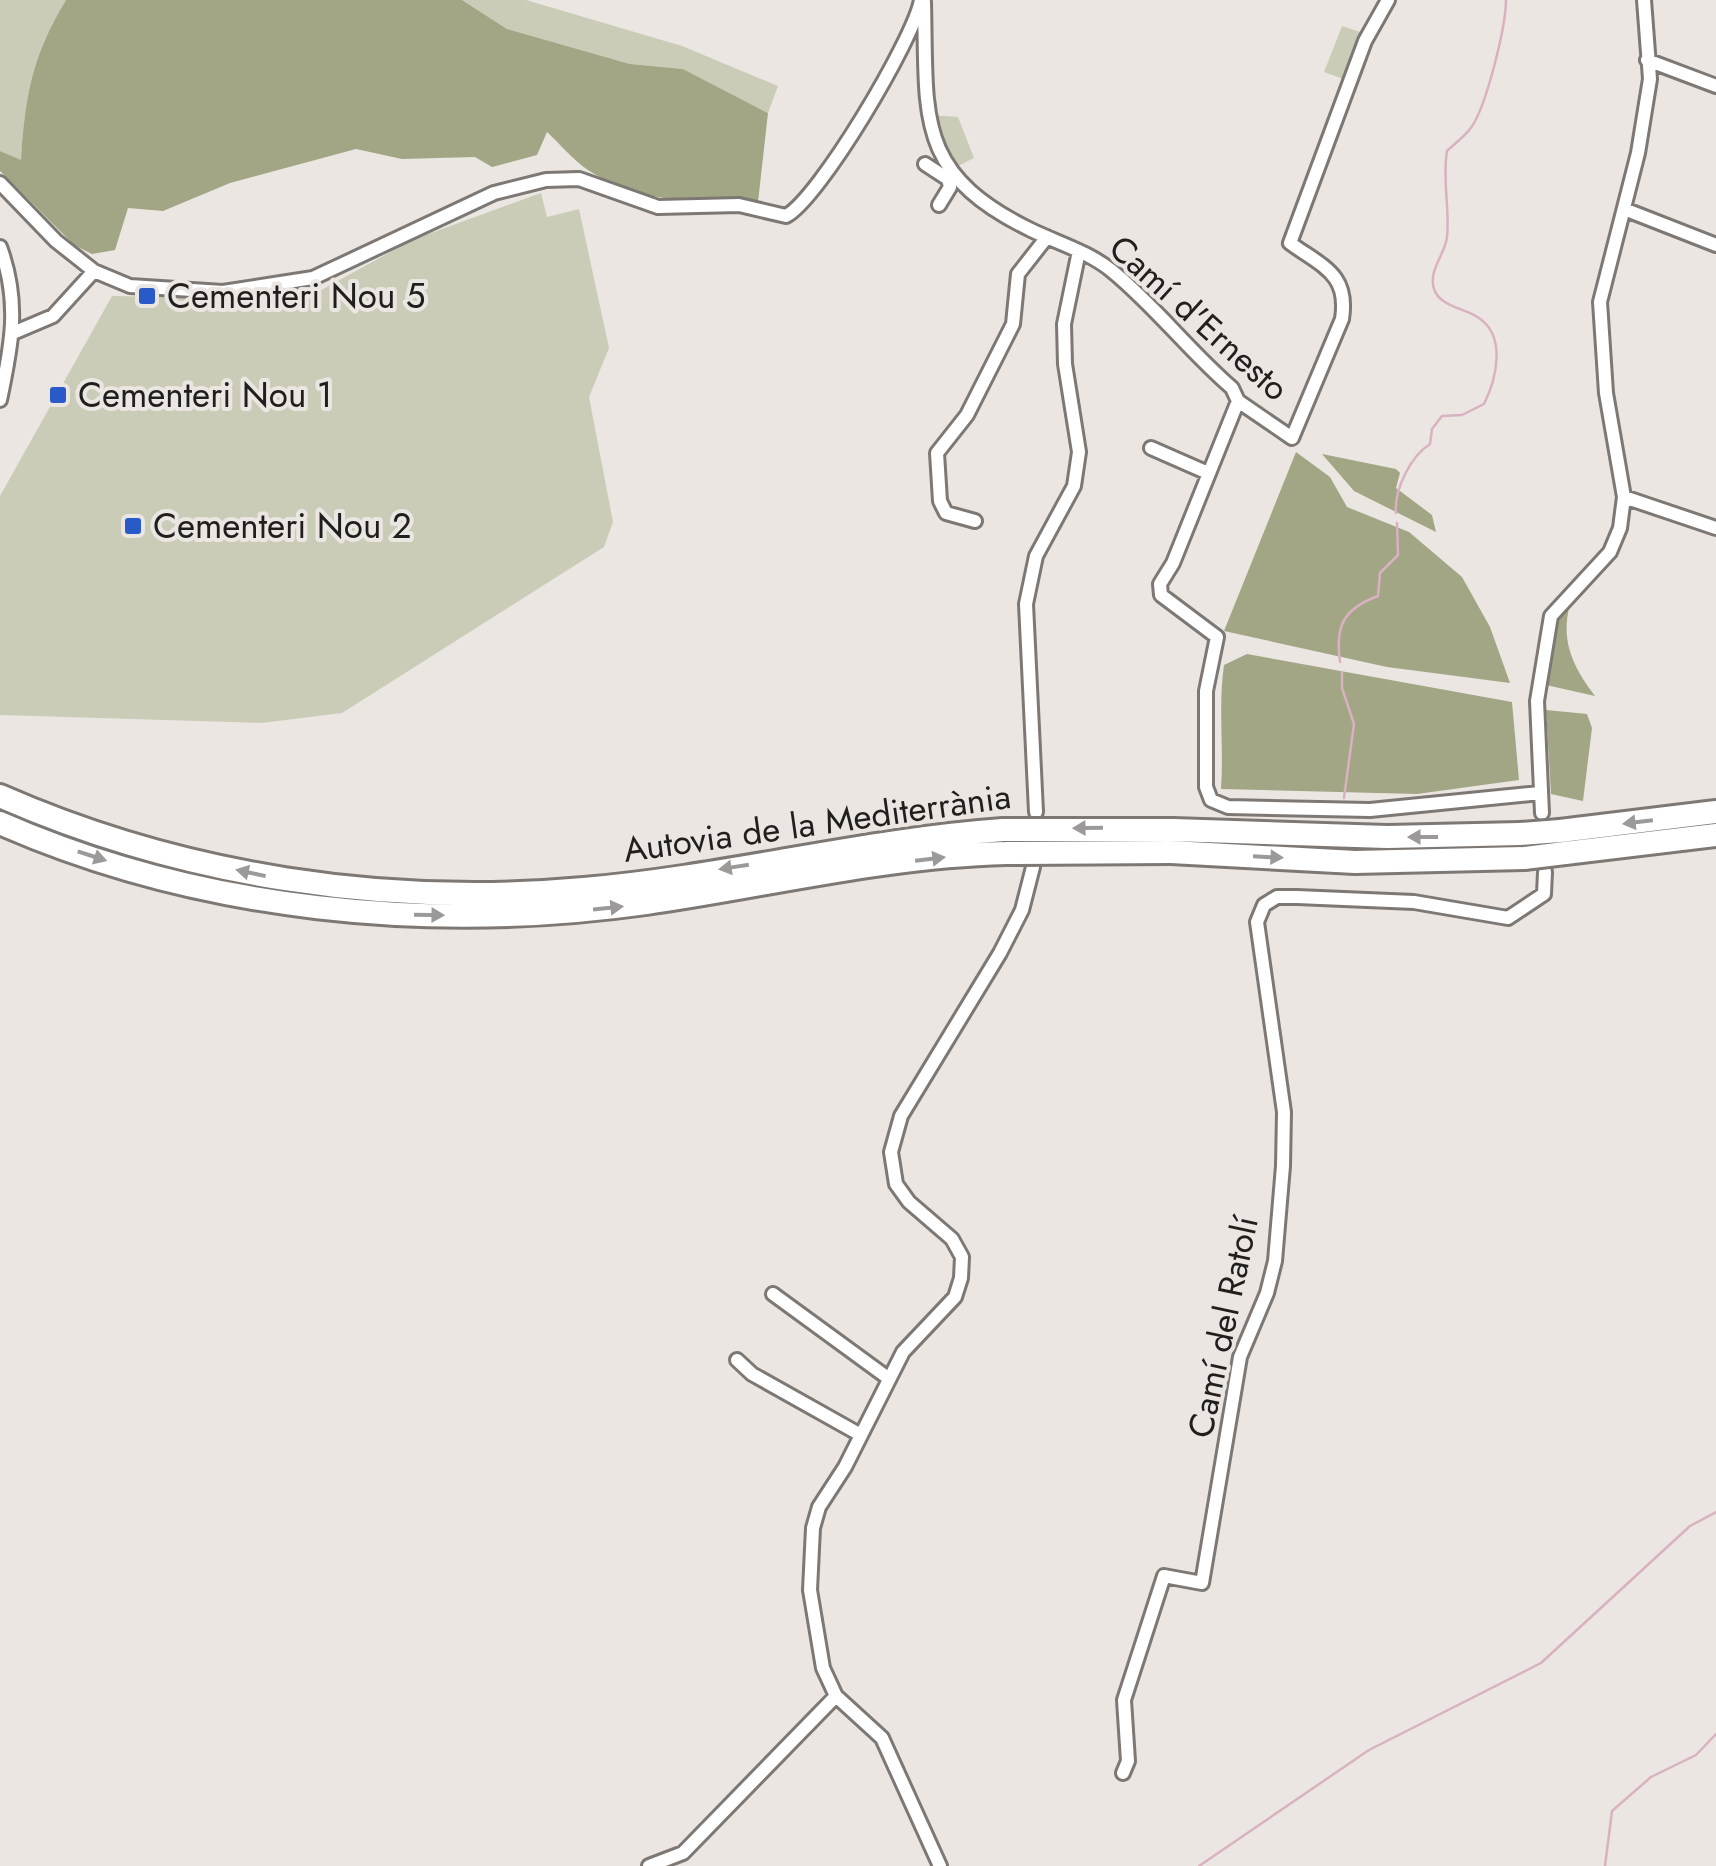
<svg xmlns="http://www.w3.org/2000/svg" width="1716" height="1866" font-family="Jost,sans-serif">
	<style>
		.green { fill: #caccb7 }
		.forest { fill: #a2a684 }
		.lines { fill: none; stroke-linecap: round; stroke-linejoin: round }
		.stream { stroke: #d8b2c1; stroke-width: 2.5 }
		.minor-casing { stroke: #7e7874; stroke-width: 18 }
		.motorway-casing { stroke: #7e7874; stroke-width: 28 }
		.minor { stroke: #fff; stroke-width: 12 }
		.motorway { stroke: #fff; stroke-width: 22 }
		.motorway-bridge-casing { stroke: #7e7874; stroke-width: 28; stroke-linecap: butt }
		.motorway-bridge { stroke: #fff; stroke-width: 22 }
		.oneway { fill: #9b9a99 }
		.poi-dot { fill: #285ac8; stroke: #ece6e2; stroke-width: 4 }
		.labels { text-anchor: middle; stroke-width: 8; stroke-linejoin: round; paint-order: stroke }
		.poi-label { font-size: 35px; fill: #211f1d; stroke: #ece6e2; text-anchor: start }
		.street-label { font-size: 35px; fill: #211f1d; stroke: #ece6e2 }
	</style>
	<rect width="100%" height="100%" fill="#ece6e2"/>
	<path class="green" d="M0,0H66C32,56 25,96 21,161L0,151Z
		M462,0H526L682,46L778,86L768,113L683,69L630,64L507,29Z
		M1342,26L1363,33L1346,80L1324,72Z
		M930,115L958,117L974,158L956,167L944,151Z
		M541,193L547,217L579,209L609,348L589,397L613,522L604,547L342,713L262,723L0,715V496L112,296L305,299L412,240Z"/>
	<path class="forest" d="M66,0H462L507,29L630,64L683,69L768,113L758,202C701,202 638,204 588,170C573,160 560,144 547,132L537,155L492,167L475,157L402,159L356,149L230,183L163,211L128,208L115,250L92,254L74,245L0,171V151L21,160C25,96 32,56 66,0Z
		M1296,452L1330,477L1347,507L1409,532L1462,577L1490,627L1510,683L1387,667L1224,631Z
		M1322,454L1396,469L1400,473L1396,488L1432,515L1436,532L1354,491Z
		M1563,603L1570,604C1560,641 1573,667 1595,696L1546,685L1555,623Z
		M1247,654L1512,702L1519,780L1417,794L1221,789C1224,748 1218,706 1224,665Z
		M1546,710L1587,714L1592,728L1583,801L1551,794Z"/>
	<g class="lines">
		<path class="stream" d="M1396,513C1394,489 1411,456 1430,444L1432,429L1442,416L1462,415L1484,404C1496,380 1507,337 1479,318C1465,308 1440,307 1434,289C1428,270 1445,255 1447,237C1450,209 1442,180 1447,151C1454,144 1464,137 1470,129C1486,109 1506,26 1506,0
			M1340,662C1335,626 1343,609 1378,596L1380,573L1398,555L1397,523
			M1342,672V688L1354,724L1344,798
			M1199,1866L1369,1750L1541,1663L1690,1526L1716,1512
			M1605,1866L1612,1811L1651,1777L1696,1755L1716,1734"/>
		<g class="minor-casing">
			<path id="minor" d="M924,2C927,117 914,173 1031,230C1058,243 1089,252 1112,271C1154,305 1190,352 1232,388L1238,401L1292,438L1342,319C1349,274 1323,267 1290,243L1365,41L1388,0
				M1647,60L1716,86
				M925,164L948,179L950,187L939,205
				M0,183L56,241L94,271L130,286L223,292L313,278L494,193L546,180L579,179L658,207L739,205L786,216C819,199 914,39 921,0
				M1624,209L1716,245
				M0,247C20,301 12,344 0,400
				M13,333L53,316L94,271
				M1238,401L1173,563L1160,584L1161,595L1217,637L1206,691V787L1211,800L1228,807L1370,810L1540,793
				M1151,448L1208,473
				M1624,497L1716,528
				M975,521L946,513L940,501L937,453L967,415L1013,324L1018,274L1047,237
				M1036,812L1026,604L1036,556L1074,486L1079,452L1065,364L1064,324L1079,251
				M1542,813L1537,701L1551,616L1610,552L1620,528L1624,497L1606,393L1600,302L1638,153L1650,79L1644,0
				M773,1294L888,1378
				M737,1360L752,1374L859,1434
				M1123,1773L1128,1761L1124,1700L1164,1576L1202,1583L1240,1357L1267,1293L1275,1261L1283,1166L1284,1112L1257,922L1264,905L1277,897H1297L1414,902L1508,918L1544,894L1545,872
				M649,1866L683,1853L836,1696
				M940,1866L882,1738L836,1696L823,1668L810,1590L813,1528L819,1507L845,1467L903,1352L955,1297L961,1278L962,1257L952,1239L909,1202L896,1184L891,1152L901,1116L1000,953L1022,910L1033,867"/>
		</g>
		<g class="motorway-casing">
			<path id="motorway" d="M0,796C182,876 386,907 584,889C725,877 862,840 1003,830
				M0,823C200,911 432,933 646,903C765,886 885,856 1006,853
				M1173,830L1387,837L1520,834
				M1560,831L1716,812
				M1171,852L1355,862L1524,858
				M1565,853L1716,835"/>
		</g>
		<use href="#minor" class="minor"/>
		<use href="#motorway" class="motorway"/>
		<g class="motorway-bridge-casing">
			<path id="motorway-bridge" d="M1003,830H1173
				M1520,834L1560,831
				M1006,853L1171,852
				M1524,858L1565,853"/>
		</g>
		<use href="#motorway-bridge" class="motorway-bridge"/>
	</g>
	<defs><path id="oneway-solid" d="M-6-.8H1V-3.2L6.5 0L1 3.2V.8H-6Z" transform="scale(2.5)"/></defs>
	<g class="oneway">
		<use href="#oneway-solid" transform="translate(1638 822) rotate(173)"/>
		<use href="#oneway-solid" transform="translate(1088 828) rotate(179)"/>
		<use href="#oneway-solid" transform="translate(1423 837) rotate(180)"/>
		<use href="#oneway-solid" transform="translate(92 856) rotate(18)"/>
		<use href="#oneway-solid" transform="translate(1268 857) rotate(3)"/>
		<use href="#oneway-solid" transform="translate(930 859) rotate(-7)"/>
		<use href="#oneway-solid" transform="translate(734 867) rotate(171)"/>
		<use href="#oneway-solid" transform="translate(251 873) rotate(-168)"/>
		<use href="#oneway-solid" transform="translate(608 908) rotate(-6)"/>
		<use href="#oneway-solid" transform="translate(429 915) rotate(1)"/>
	</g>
	<g class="poi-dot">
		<rect x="137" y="286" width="20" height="20" rx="5"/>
		<rect x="48" y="385" width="20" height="20" rx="5"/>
		<rect x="123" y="516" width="20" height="20" rx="5"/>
	</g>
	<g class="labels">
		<g class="poi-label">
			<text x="167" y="308">Cementeri Nou 5</text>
			<text x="78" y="407">Cementeri Nou 1</text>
			<text x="153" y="538">Cementeri Nou 2</text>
		</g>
		<g class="street-label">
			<text transform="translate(1199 318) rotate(42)" y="12">Camí d'Ernesto</text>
			<text transform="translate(817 823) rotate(-8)" y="12">Autovia de la Mediterrània</text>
			<text transform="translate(1223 1327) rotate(-78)" y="12">Camí del Ratolí</text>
		</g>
	</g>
</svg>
